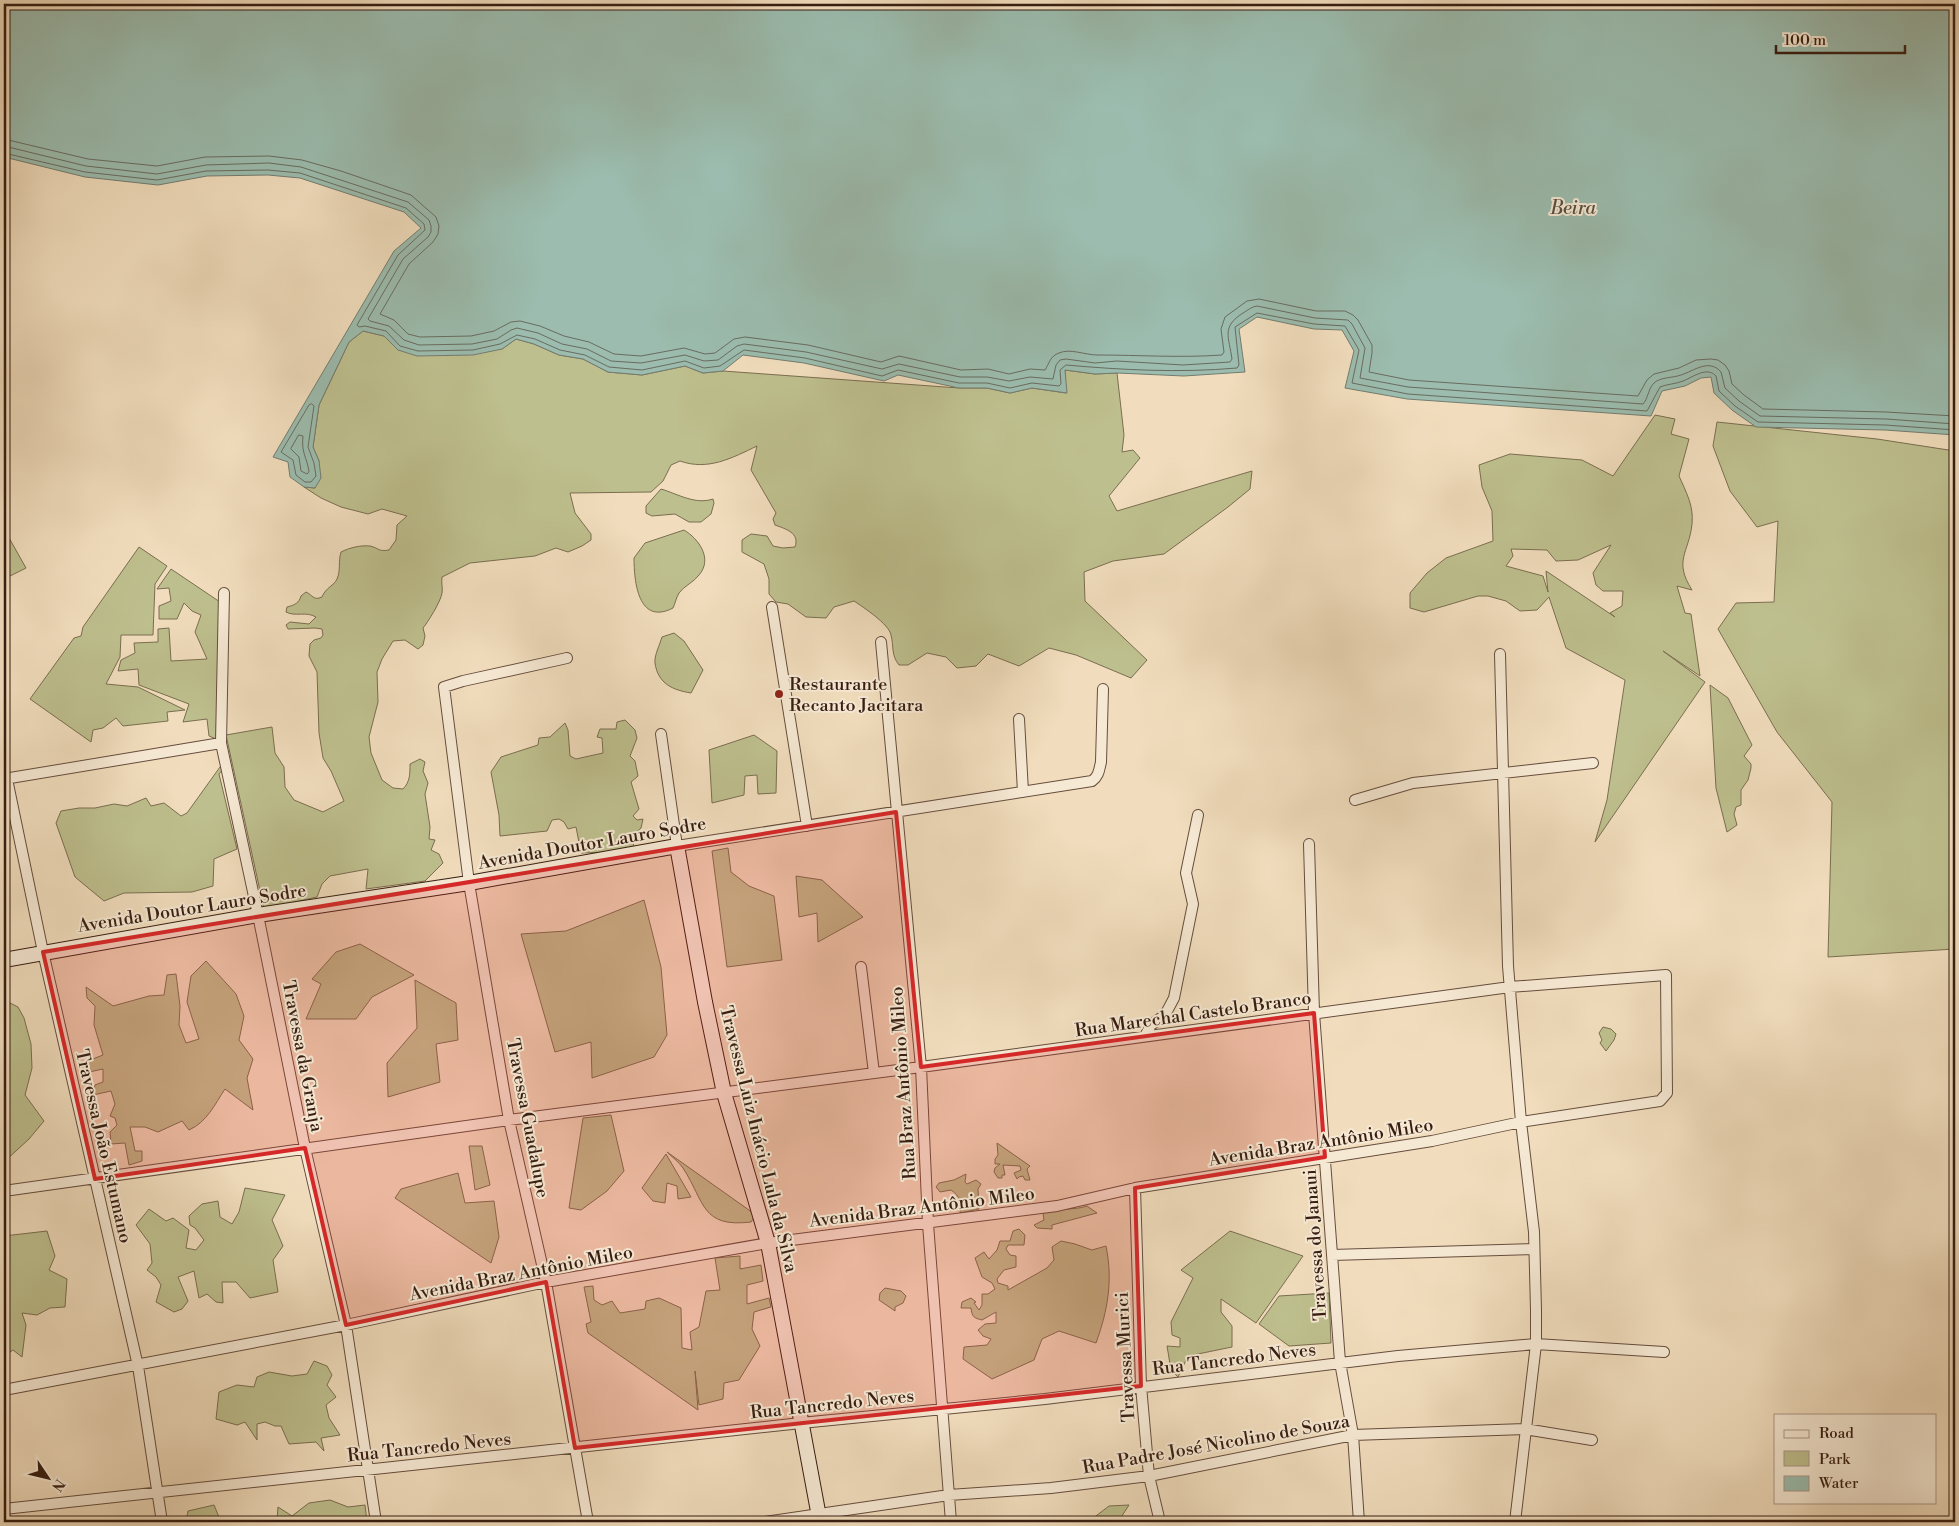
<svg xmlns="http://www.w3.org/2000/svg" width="1959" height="1526" font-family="'Libre Bodoni',serif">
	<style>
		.green { fill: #bebf8e; stroke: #7a6e50; fill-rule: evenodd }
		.water { fill: #9bbcae; stroke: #737c70 }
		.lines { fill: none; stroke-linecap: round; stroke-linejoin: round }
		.shore { stroke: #696c60; stroke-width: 1 }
		.street-casing { stroke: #664d3d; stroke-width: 12 }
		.secondary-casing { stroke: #371d12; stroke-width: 16 }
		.street { stroke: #f6e9d4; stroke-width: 10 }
		.secondary { stroke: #f6e9d4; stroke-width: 14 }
		.marked { fill: #d62828; fill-opacity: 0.2; stroke: #d62828; stroke-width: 4; stroke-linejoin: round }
		.poi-dot { fill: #8f2418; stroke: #f6e9d4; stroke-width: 2 }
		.labels { text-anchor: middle; stroke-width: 4; stroke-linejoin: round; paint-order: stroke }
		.poi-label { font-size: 18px; fill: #371d12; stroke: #f6e9d4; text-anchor: start }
		.street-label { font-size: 18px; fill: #371d12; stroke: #f6e9d4 }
		.water-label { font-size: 19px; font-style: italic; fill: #554d41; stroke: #f6e9d4 }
	</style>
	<rect width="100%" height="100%" fill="#f1ddbd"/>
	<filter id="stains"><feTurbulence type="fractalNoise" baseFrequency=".004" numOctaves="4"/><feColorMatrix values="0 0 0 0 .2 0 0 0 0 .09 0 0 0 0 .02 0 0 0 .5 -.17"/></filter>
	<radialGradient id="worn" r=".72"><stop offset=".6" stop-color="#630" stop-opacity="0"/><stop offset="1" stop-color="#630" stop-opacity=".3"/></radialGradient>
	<path class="green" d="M363,331L384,336L398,350L502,349L516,339L534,344L559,355L583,359L608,372L642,375L685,366L703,373L723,371L959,388H987L1010,393L1032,388L1066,393L1065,370L1095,374L1117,373L1124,435L1122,452L1133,450L1140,458L1109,496L1117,511L1252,471L1250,489L1228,507L1164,554L1113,561L1084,572L1085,601L1147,660L1131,678L1076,655L1049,648L1019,666L988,654L976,666L957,668L946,657L927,653L908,665H899C891,655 894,647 891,635C889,624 863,607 854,601L834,607L826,618L806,617L788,604L776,602L769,594V579L764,564L742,552V540L751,534L767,536L773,546L783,548L795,547C800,533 786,529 775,525L773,519L776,513L751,470L757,446C732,458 708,471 680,461L671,465L663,481L651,492L570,493L575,513L591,534V540L582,546L568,552L556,548L535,556L470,563L442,577C441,583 443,588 442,593C441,601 428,622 423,628L425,636L423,645L418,649L405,640L393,641L382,659L377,672L378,702L369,737L371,753L382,780L393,788L403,789C410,782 410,774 410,764L420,759L425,762L423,771L428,783L425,794L430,827L429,839L435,840L431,850L439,854L443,863L425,881L366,889L368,869L330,876L322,884L317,897L264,909L226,735L272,727L275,753L284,767L285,787L294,800L323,812L344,801L331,771L323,758L319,733L317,672L309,656L310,644L314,640L321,638L323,635L322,629L315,628L288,629L286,625L290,622L309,624L316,617C306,611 295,617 286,612L287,607C295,605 299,603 301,596L306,592C313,595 313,601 322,597C326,587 334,586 337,579C341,570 338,562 341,552C349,548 360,545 370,546C379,548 378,552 389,550L396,540L397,525L407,516L382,509L368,514L341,507L321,498L304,487L315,488L319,461L313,447L319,405L349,342Z
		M1655,415L1675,419L1671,434L1689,439L1679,476C1686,492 1694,506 1692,524C1689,553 1673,560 1692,590L1677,586L1685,613L1691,614L1700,676L1663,651L1705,682L1595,842L1607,800L1625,680L1566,648L1549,597L1537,610L1520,611L1506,601L1488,596H1478L1424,612L1410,608V593L1427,573L1446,558L1493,541L1492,511L1482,487L1479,465L1510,454L1582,460L1613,476ZM1611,545L1593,573L1596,585L1603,591H1623L1622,606L1610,613L1615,617L1546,571L1548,592L1543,576L1506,566L1513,556L1511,549L1547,550L1556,561L1578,560Z
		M1717,422L1877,439L1955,451V949L1828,957L1832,802L1777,732L1718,629L1736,603L1774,602L1778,521L1757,527L1730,491L1713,446Z
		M661,489C678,494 695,505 713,499L714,503L711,514L701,522H689L675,514L652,516L646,513V506Z
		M4,529L26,568L4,579Z
		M684,530C699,539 713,559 699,575C694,582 684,586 679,593C676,598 675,604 673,608C638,626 634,581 634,558L645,543Z
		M139,547L167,566L155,584L153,635H121L120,657L106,684L138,687L185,710L167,712L168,721L123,726L116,718L103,728L93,730L91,742L30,699L74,638L81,636L83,627Z
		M171,569L220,602L216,739L209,736L207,719L183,722L189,704L139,685L138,669L118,671L121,660L135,653L134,643L158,642V629L169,628L171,661L207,659L195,632L201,615L192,611L184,603L177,619H159V606L171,601L169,588L157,589Z
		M674,633L684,641L703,670L691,693C673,690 658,684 655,663C654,656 660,644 662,637Z
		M1710,685L1728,698L1752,745L1744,756L1751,764V768L1748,780L1741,790V805L1736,807L1734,814L1737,825L1727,832L1716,788Z
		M625,720L635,730L637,738L630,756L635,761L638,776L631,782L639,809L633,816L637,820L643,819L641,828L632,836L634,848L610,852L581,853L576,827L568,829L564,822L559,819L552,820L547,831L500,836L499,815L491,772L501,757L538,745L539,738L550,737L565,723L568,730L570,756L576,759L603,753L602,738L597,737L600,729H616L617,722Z
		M754,735L777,751L776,793L758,794L757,775L745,776L744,795L712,803L709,750Z
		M220,767L223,769L219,774L237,849L214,859L213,886L192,892L124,893L104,901L75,877L56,823L61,811L79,808H95L114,804L127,806L146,798L151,806L164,803L181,816L187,813Z
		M728,848L731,872L749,886L774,896L782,960L727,967L712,851Z
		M796,876L822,880L863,917L818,942L817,913L799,917Z
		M644,900L661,967L667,1035L654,1057L592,1078L591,1042L555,1052L521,934L566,931Z
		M360,944L414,975L372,997L356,1019H306L321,984L312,979L336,952Z
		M206,961L236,994L244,1016L239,1040L253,1059L247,1078L253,1110L225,1089C215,1104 207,1122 189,1130L182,1121L158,1132L145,1127H130L135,1151H142V1161L129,1165L125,1143L111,1144L110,1132L117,1125L115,1118L110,1116L115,1104L111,1091L93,1095L95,1085L103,1082V1069L80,1074V1064L103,1055L94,1025L95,1006L87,998L86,987L113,1006L149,996L164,995L167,975L176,974L180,1006L179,1025L186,1043L199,1039L187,1002L191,976Z
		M415,980L456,1003L458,1040L436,1044L440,1082L388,1097L387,1063L417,1028Z
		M4,1000L18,1007L24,1018L31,1044L32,1068L25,1095L44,1121L29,1139L5,1161L4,1159Z
		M1603,1027L1611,1029L1616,1034L1614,1040L1606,1051L1600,1043L1602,1040L1599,1033Z
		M611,1115L624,1171L607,1191L581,1210L569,1208L583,1118Z
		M997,1143L1030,1166L1027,1169L1030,1180H1025L1023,1176L1019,1177L1017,1179L1014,1173L1021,1170L1020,1166L1003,1165L1005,1175H1002V1178H998L994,1172L995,1168L1000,1164H995V1159L998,1155Z
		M469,1146H482L490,1185L475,1190Z
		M667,1152L756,1215L751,1222C701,1228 705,1202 683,1168C679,1162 672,1157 667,1152Z
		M666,1154L691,1197L678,1199L677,1186L667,1183L665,1203L653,1201L642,1188Z
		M458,1173L465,1203L494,1201L499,1237L491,1263L395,1198L401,1189Z
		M966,1174L965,1182L967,1184L976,1180L981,1184L978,1189L979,1209L960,1213C961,1202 961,1197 951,1190L940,1192L936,1187L939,1183L954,1180Z
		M245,1188L285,1195L272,1220L283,1246L273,1260L278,1292L250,1298L236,1282H222L223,1303L216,1302L207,1294L199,1298L194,1271L178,1277L188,1301L182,1309L174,1312L156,1302L161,1285L156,1277L147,1270L152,1263L150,1244L136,1225L149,1209L166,1221L173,1218L189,1230L186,1248L196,1250L204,1240L195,1228L190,1225L189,1216L202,1204L218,1201L220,1217L232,1224L239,1212Z
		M1087,1206L1097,1213L1052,1225V1229L1037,1228L1034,1225L1044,1220L1043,1213C1057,1207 1073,1211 1087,1206Z
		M1019,1229L1025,1235L1024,1245H1008L1006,1249L1010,1255L1016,1256V1267L1004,1270L997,1279L998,1283L1008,1286V1290L1047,1268L1054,1260L1052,1247L1061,1241L1075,1244L1092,1250L1106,1246C1113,1280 1108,1310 1096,1343L1059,1331L1042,1339L1034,1360L992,1379L963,1359L964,1347L987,1345L991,1339L983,1336L978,1330L985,1324L996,1323V1312L982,1320C974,1318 972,1317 971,1308H961L962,1302L971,1298L976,1302L974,1303L979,1310L982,1305V1294H988L995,1289L992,1283L982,1277L975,1258L984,1252L989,1259L997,1250L1000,1241H1010L1013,1231Z
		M47,1231L55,1256L49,1270L67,1279L65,1307L50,1308L37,1315L22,1313L26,1325L22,1357L13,1350L4,1356V1236Z
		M1230,1231L1303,1256L1256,1323L1221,1299V1312L1232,1326V1347L1188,1356L1178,1377L1171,1370L1167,1346L1180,1347V1338L1172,1335L1171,1322L1193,1278L1181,1270Z
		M740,1256V1269L761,1265L763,1281L747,1285V1304L769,1298L771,1307L754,1312L752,1329L760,1346L739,1380L724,1383L723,1399L699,1405L695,1371L698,1410L588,1333L586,1324L591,1322L584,1287L593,1286L594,1300L602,1305L612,1301L620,1313L645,1309L646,1301L659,1298L681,1308L682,1348L692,1350L690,1332L699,1327L706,1291L720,1290L715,1258Z
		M885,1288L901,1291L906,1296L903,1303L895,1307V1311L879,1300L880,1293Z
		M1329,1293L1331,1343L1289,1346L1259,1324L1279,1296Z
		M314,1361L327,1366L332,1375L327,1385L336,1397L326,1405L329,1418L340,1435L321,1438L324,1451L316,1442L289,1444L281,1426H275L265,1422L257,1424V1440L245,1422L237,1425L216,1419L219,1392L237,1385L254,1387L257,1377L269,1372L292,1376L307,1374Z
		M330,1500L348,1507L365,1505L367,1522H261L277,1520L278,1507L292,1516L309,1503Z
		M214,1505L221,1522H186L188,1511Z
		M1129,1505L1118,1522H1088L1109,1506Z"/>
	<path class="water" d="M4,4H1955V435L1885,430L1756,427L1732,410L1714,393L1711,377L1701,378L1685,386L1662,391L1651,416L1407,399L1345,388L1354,351L1342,330L1314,329L1257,317L1239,329L1245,372L1184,376L1117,373L1095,374L1065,370L1067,393L1032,388L1010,393L987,388H959L898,375L884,381L804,363L743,355L723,371L703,373L685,366L642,375L608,372L583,359L559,355L534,344L516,339L502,349L473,355L417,356L398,350L384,336L363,331L349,342L319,405L313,447L319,461L321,478L315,488L304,487L290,477L288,462L273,457L394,251L421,228L404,212L300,178L268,175L207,176L158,185L85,177L4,157Z"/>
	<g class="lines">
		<path class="shore" d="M4,139L88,159L157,166L205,157L269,156L302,160L341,171L411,195L436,217L439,226L438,234L433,242L409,264L380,314L394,320L408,334L420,337L471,336L494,331L511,322L520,321L540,326L564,336L589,342L614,354L641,356L684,348L705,354L715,353L734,339L745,337L808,345L881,362L899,356L961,370L988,369L1009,374L1030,369L1045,370C1049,364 1050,356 1059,353C1070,348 1085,355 1097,355C1139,355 1180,358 1222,355L1224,352L1221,329L1225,317L1247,301L1259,299L1316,311H1345L1353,315L1358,320L1372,345V353L1369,372L1409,380L1638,396L1647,380L1654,374L1679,368L1696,360L1711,359L1718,360L1725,365L1729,371L1732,384L1744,395L1763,409L1886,412L1955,416
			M4,146L86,166L157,174L206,165L269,163L301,167L408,202L429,220L431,226V232L428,237L403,259L368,319L370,321L389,326L404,340L419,345L472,344L497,339L511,330L517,328L538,333L562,344L587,349L611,361L641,363L685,355L704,361L718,360L737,346L744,344L806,352L882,369L899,364L960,377H987L1009,381L1030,377L1053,379L1056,365L1060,360L1066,359L1095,363L1117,361L1183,365L1230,362L1232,359C1229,337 1221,327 1243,313C1248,310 1251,307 1257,306L1315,318L1348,320L1352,324L1365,348L1360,378L1408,387L1643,404C1648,399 1648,389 1654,383C1660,377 1673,378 1681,375C1694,371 1709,358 1721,372L1725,388L1739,401L1760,416L1886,419L1955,424
			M4,153L85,172L157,180L206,171L268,170L300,173L406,208L424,224L425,230L398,255L357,325L359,327L365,326L386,331L400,346L418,351L473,350L500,344L517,335L535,339L560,350L585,355L609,367L642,370L685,361L704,368L720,366L744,350L805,358L882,376L898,370L959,383H987L1010,388L1032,383L1059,386L1061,384L1060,370L1066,365C1122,370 1180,373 1237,368L1239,365L1235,327L1257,313L1314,324L1345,326L1359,350L1352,383L1408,394L1647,411L1660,387C1667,384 1676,384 1683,381C1693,377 1707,366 1716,376L1719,391L1735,406L1758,422L1885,425L1955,430
			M312,404L314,406L308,447L314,463L316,476L311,482H305L296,475L293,460L281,452L309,405Z
			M299,435L303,436C301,453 307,457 309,472L307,474L301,471L299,457L291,449Z"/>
		<g class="street-casing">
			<path id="street" d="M224,593L221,743L258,915L305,1148L346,1325L376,1522
				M772,607L807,826
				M881,642L921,1067L928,1224L951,1522
				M1500,654L1508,966L1521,1122L1534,1232L1536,1310V1344L1515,1522
				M567,658L463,681L444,687L469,883L509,1120L546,1282L588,1522
				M1019,719L1023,792
				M661,734L677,846L1092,781C1099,776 1099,770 1101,762L1103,689
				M4,779L221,743
				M7,779L43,952L138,1366L162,1522
				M1355,800L1413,783L1593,763
				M1309,844L1314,1013L1340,1362L1353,1435L1359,1522
				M861,967L874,1073
				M1145,1036L1151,1025L1165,1015L1174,998L1193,904L1186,873L1198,815
				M1135,1188L1141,1386L1149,1476L1160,1522
				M4,1191L509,1120L921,1067L1510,987L1666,975L1667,1093L1660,1101L1521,1122L1432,1141L1135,1188L1057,1206L768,1243L546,1282L346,1325L4,1390
				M1332,1255L1534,1249
				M4,1509L801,1423L1045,1399L1398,1356L1536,1344L1664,1352
				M765,1522L949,1495L1051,1488L1149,1476L1353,1435L1525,1429L1592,1440"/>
		</g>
		<g class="secondary-casing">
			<path id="secondary" d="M4,960L258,915L469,883L677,846L705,1002L724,1093L768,1243L820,1522"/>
		</g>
		<use href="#street" class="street"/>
		<use href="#secondary" class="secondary"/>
	</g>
	<path class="marked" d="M896,812L921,1067L1314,1013L1325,1157L1135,1188L1141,1386L575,1448L546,1282L346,1325L305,1148L95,1179L43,952Z"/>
	<circle class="poi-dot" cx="779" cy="694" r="5"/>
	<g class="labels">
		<g class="poi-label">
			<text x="789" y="690">Restaurante<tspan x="789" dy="21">Recanto Jacitara</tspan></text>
		</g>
		<g class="street-label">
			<text transform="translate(592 843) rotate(-10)" y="6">Avenida Doutor Lauro Sodre</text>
			<text transform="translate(192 908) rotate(-9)" y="6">Avenida Doutor Lauro Sodre</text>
			<text transform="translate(1193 1014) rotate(-8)" y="6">Rua Marechal Castelo Branco</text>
			<text transform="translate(303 1056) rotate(79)" y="6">Travessa da Granja</text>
			<text transform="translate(903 1083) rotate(-94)" y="6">Rua Braz Antônio Mileo</text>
			<text transform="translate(528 1118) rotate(79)" y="6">Travessa Guadalupe</text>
			<text transform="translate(759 1139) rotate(76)" y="6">Travessa Luiz Inácio Lula da Silva</text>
			<text transform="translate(1321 1142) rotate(-9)" y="6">Avenida Braz Antônio Mileo</text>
			<text transform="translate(104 1146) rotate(77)" y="6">Travessa João Estumano</text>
			<text transform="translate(922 1207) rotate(-7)" y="6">Avenida Braz Antônio Mileo</text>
			<text transform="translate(1315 1245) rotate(-94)" y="6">Travessa do Janaui</text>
			<text transform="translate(521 1273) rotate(-11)" y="6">Avenida Braz Antônio Mileo</text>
			<text transform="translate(1125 1357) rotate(-93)" y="6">Travessa Murici</text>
			<text transform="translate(1234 1359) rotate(-7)" y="6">Rua Tancredo Neves</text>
			<text transform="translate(832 1404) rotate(-6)" y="6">Rua Tancredo Neves</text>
			<text transform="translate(1216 1444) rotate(-10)" y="6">Rua Padre José Nicolino de Souza</text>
			<text transform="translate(429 1447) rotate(-6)" y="6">Rua Tancredo Neves</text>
		</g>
		<g class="water-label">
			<text x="1573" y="214">Beira</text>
		</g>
	</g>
	<rect width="1959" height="1526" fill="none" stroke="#f1ddbd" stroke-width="20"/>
	<rect x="5" y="5" width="1949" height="1516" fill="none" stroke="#371d12" stroke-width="2.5"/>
	<rect x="10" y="10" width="1939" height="1506" fill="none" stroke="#371d12"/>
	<rect x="1774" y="1414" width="162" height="90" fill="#f6e9d4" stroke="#aa9786"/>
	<rect x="1784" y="1430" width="25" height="8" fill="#f6e9d4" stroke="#aa9786"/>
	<text x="1819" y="1438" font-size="15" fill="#371d12">Road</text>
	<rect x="1784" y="1451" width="25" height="15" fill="#bebf8e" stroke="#aa9786"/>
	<text x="1819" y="1464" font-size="15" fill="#371d12">Park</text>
	<rect x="1784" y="1476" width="25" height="15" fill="#9bbcae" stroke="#aa9786"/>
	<text x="1819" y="1488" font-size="15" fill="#371d12">Water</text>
	<g transform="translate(48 1478) rotate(125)" stroke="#f6e9d4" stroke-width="4" paint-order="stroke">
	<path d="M0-4L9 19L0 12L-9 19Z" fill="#371d12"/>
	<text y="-8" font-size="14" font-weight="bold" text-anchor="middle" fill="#371d12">N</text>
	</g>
	<path d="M1776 45v8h129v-8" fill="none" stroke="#371d12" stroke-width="2.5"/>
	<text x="1784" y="45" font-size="15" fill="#371d12" stroke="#f6e9d4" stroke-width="4" paint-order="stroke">100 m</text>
	<rect width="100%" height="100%" filter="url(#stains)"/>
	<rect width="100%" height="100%" fill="url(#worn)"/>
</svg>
